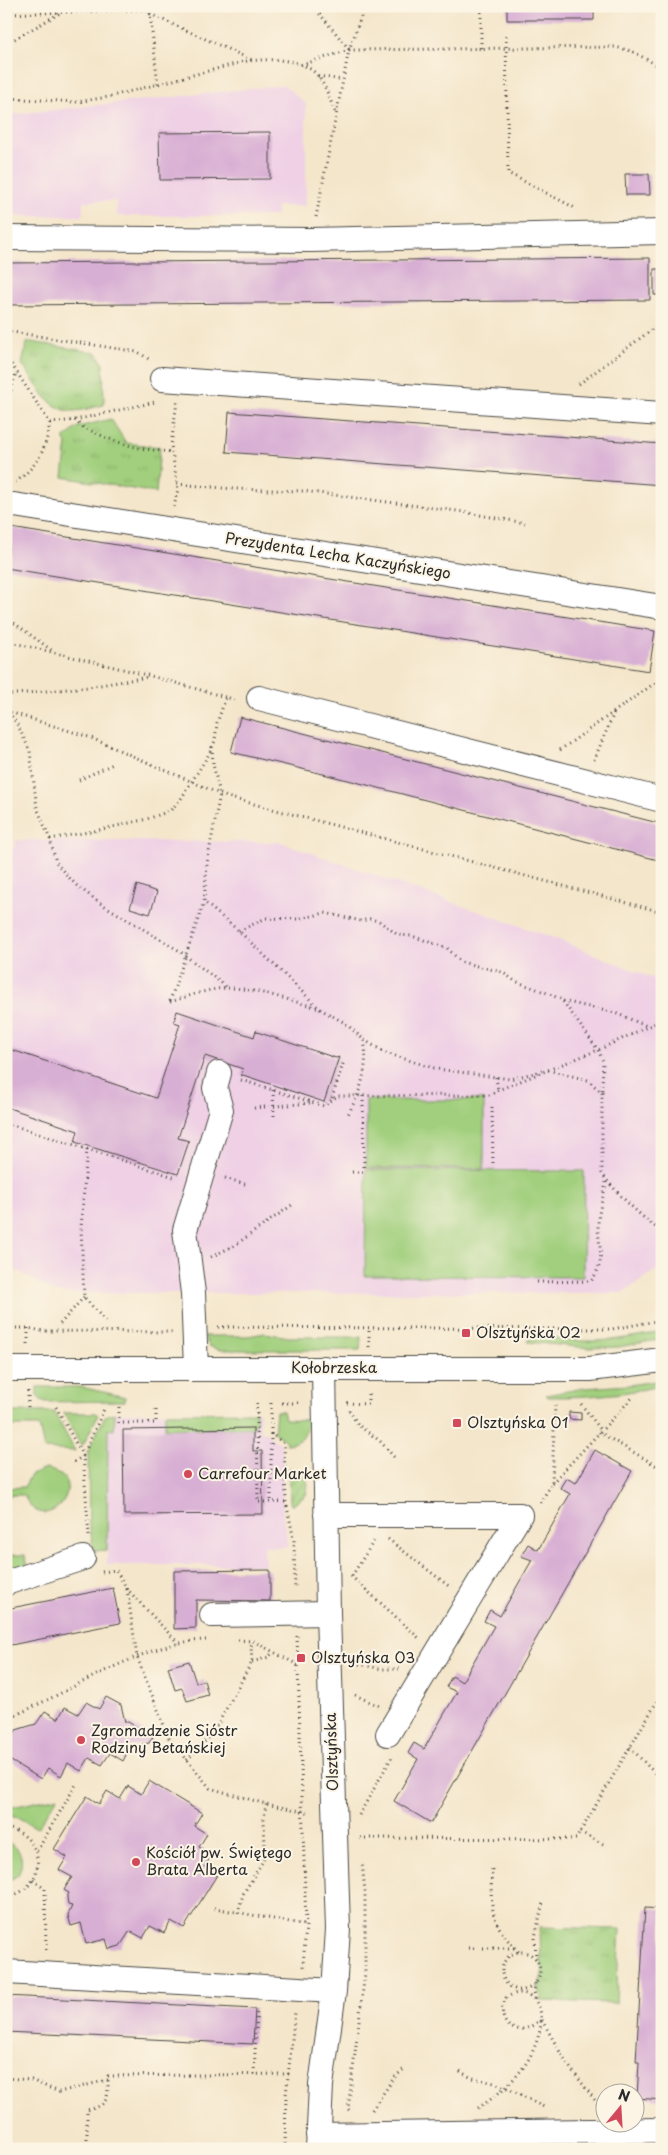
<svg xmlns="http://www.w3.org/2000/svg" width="668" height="2155" font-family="'Playpen Sans',sans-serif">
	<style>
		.built { fill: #efd0e5 }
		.grass { fill: #a1cf7d; stroke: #667d54 }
		.park { fill: url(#park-tufts); stroke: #667d54 }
		.garden { fill: url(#garden-furrows); stroke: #667d54 }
		.building { fill: #d8afd4 }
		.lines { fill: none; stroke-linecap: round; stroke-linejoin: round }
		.minor-casing { stroke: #494743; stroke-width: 26 }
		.path { stroke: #494743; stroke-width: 3; stroke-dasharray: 1 4; stroke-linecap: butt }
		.minor { stroke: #fff; stroke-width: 24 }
		.poi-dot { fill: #d1495b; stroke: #fcf5e5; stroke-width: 2 }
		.labels { text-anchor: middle; stroke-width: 4; stroke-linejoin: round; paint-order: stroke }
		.street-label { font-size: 15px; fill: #2b2b2b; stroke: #fcf5e5 }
		.poi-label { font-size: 15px; fill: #2b2b2b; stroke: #fcf5e5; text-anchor: start }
	</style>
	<defs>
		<pattern id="park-tufts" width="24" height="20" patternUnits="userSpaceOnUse" patternTransform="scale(1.25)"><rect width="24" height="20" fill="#a1cf7d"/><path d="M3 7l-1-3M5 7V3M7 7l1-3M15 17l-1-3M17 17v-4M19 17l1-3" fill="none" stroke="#8bb26c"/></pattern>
		<pattern id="garden-furrows" width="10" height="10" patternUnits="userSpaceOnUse" patternTransform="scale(1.25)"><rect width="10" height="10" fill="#a1cf7d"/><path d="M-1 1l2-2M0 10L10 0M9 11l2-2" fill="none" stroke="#8bb26c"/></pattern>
	</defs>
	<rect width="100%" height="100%" fill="#fcf5e5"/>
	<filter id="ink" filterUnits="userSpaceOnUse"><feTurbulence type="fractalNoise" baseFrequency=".02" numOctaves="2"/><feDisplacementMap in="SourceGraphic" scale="10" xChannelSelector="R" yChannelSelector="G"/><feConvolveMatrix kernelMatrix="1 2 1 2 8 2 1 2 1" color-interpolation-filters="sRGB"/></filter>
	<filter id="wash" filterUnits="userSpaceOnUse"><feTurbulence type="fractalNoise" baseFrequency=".0096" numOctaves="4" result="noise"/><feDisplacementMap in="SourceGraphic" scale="20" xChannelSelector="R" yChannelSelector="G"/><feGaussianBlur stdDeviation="1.12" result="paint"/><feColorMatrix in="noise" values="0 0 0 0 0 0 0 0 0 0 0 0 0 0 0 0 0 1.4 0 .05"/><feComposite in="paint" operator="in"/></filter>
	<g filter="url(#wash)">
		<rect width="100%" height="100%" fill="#f4e6cb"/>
		<path class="built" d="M284,85L306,104V206H277V216H117L116,201H83V216H6V115Z
			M16,840L280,842L554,938L662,982V1266L623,1293H56L6,1264V873Z
			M260,1412V1429L282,1445L283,1516L288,1547H264L265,1565H107L108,1429H114L115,1413Z"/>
		<path class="grass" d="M366,1100H484V1169L366,1168Z
			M366,1170L584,1171L583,1277L365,1276Z
			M662,1332V1339L619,1347L589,1348L528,1342L529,1339C552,1334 562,1340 583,1341C610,1342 636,1336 662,1332Z
			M265,1333L289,1337H361L360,1350H219L209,1346L204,1336H248Z
			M662,1380V1385C625,1395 586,1397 548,1397L546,1395L584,1388L629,1385Z
			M37,1387H81L125,1397V1401L46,1402L41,1400L37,1396Z
			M276,1411H283L285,1419L307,1420C307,1434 302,1443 286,1444V1441L274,1433Z
			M6,1412H54L75,1451L44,1449L39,1426H6Z
			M256,1412V1425H253V1428L165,1429V1415L167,1413Z
			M64,1413H96L98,1415L83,1445L80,1444Z
			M115,1413L114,1430L108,1429L107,1550L94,1551L89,1524L88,1451L105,1416Z
			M45,1469C97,1477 44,1544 24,1495H6V1488L24,1487L31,1475Z
			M6,1555H25L28,1566L6,1572Z
			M58,1797L37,1828L19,1818L9,1816L8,1808Z
			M6,1842C22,1847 25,1861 18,1875L6,1883Z"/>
		<path class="park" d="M32,342L97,353L103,364L104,405C94,407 82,411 72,411C48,411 34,380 22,364L27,343Z
			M111,419L126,443L160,447L156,493L63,477L67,443L63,439L78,427Z
			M540,1927L620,1929L616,2003L541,2001L539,1985L543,1970L541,1961Z"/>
		<path class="garden" d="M289,1468L300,1471L308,1483L306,1495L293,1505H291L290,1501Z"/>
		<g id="blocks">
			<path class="building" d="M507,6H594V20H507Z
				M270,132V179L160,180L159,133Z
				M625,174H649L650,195H626Z
				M650,258V300L6,305V263Z
				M654,269H662V295H654Z
				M229,412L662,444V485L226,452Z
				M11,528L655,631L649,671L6,568Z
				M240,717L662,824V861L348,780L231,752Z
				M137,885L157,892L150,914L130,908Z
				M177,1011L254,1037L256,1030L257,1032L336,1058L339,1057L324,1102L243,1075L241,1076L243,1069L205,1056L178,1138L189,1141L178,1174L75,1142L78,1131L6,1107V1048L156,1098L180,1024L174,1022Z
				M569,1412L581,1413V1420L569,1419Z
				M253,1428V1451H262L263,1514L124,1515L123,1430Z
				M595,1450L632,1471L431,1823L394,1801L418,1759L408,1753L414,1743L424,1749L457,1692L446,1687L452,1676L462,1682L494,1626L484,1621L490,1610L500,1616L532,1560L521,1556L528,1544L538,1550L570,1494L560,1488L566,1478L576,1483Z
				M270,1570V1601L196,1600V1628L174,1629V1571Z
				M113,1588L120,1623L6,1646V1609Z
				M189,1661L196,1683L204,1680L208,1695L187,1701L182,1688L175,1690L168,1667Z
				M106,1697L121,1705L125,1722H128L153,1737L149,1743L130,1747L123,1761L110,1753L102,1765L89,1758L81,1771L68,1763L61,1776L48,1768L41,1779L6,1758V1747L16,1730L36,1724L45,1711L58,1719L65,1707L78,1714L86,1702L99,1709Z
				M149,1781L202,1813L194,1826L207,1834L199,1847L212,1855L204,1867L217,1875L184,1928L171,1921L164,1933L150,1926L143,1938L130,1931L120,1946L109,1949L106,1939L86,1944L81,1923L71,1926L68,1915L72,1906L68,1905L67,1897L69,1893L64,1890L72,1877L59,1870L67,1857L54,1849L87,1796L99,1804L107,1791L120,1799L128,1786L141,1794Z
				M645,1908L662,1909V2100L637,2098L639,2062H636Z
				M6,1996L255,2009L253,2044L6,2032Z"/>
		</g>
	</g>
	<g filter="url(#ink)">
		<use href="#blocks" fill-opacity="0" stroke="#494743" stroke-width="1"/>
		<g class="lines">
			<g class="minor-casing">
				<path id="minor" d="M8,238L311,240L662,232
					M162,379L662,414
					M14,505L662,607
					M259,698L662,800
					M196,1368L193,1293L185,1230L221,1110L215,1088L219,1073
					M6,1369H590L662,1360
					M326,1515H520
					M6,1583L83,1558
					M212,1615L328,1613
					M388,1734L520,1515
					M6,1972L334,1991
					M318,2135L662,2130
					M318,2149L321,2085L334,1991L338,1929L328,1613L324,1368"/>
			</g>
			<path class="path" d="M91,6V12
				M313,6L349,49
				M150,13L158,85
				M6,14L193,8L198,6
				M150,14L252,60
				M506,36L508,173L577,209
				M6,44L60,13
				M481,48V6
				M301,65L349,50L615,47L632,51L662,68
				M318,76L342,80
				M6,98L77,102L108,97L247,61C269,59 302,57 318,76C326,86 330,100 335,112
				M316,217L349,50L365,6
				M6,331L138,352L150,360
				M6,356L50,423C45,452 39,463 16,482
				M579,384L654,328L662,325
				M6,410L16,372
				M75,420C81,428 90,430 98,434C128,447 140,449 172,452
				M50,423L75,420L155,402
				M177,484L234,489L303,491L457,511L525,523
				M174,507L178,489L171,445L177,402
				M6,617L54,652
				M6,641L151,676L236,700
				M6,695L88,687L148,677
				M6,708L17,724L30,751L37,808L50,839L56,862L62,870L76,885L100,903L178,950L228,988
				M6,711L89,737L227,797L662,912
				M212,747L213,764L220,794L207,863L204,902L239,931L320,1009L345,1023L364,1040C369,1067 361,1092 347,1116
				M560,750L662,678
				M594,760L614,713
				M79,780L113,764
				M50,839L99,830L147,819L170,811L181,799L209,754L215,741L217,723L226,697
				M239,931L266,918L299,919L325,913L361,921L370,919L379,921L398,935L412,936L447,948L461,962L502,972L515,981L550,994L562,1000L598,1050L603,1061L602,1093
				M170,1001L204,902
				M563,1001L615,1013L647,1026
				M170,1002C189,996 207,989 227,988C251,987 294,1002 319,1008
				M364,1040L386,1053L437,1069L510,1079L542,1071
				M548,1070L588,1080L602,1093V1173C608,1185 649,1225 662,1231
				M496,1077L498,1090
				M241,1080L324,1106L337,1096L491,1095L498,1090L598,1050L662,1020
				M273,1090L274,1116
				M363,1096L364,1167
				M332,1098L344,1061
				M492,1107L493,1165
				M254,1108L310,1103
				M6,1123L177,1178
				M87,1149L81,1228L84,1297L108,1324
				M352,1172H364
				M225,1178L245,1184
				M211,1257L235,1245L292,1205
				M537,1282L591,1281C607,1260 598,1247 598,1225C598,1211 604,1196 606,1182
				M60,1324L84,1297
				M218,1327L612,1329L662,1320
				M6,1328H28L42,1331L173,1332
				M28,1328V1347
				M369,1347V1329
				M28,1391V1407
				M257,1403L258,1502H286
				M271,1403V1434L284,1443L286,1502L294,1540L295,1590
				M282,1403H301
				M347,1403L368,1404V1393
				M581,1404L601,1430
				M56,1407L83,1456L89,1536
				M119,1407V1423H156V1407
				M349,1410L358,1425L380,1441L394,1457
				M599,1432L662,1469
				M271,1434V1502
				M74,1462L83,1456L105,1407
				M552,1483L633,1397
				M540,1503L552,1483L555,1405
				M388,1539L450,1587
				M102,1572L116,1570L127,1589L178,1643
				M351,1576L420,1639
				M352,1576L375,1539
				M127,1589L137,1657L169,1738L210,1788L266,1804L311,1813
				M297,1636L306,1925L303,1967
				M238,1640L253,1641L298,1665
				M252,1662L269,1657L273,1652
				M354,1663L382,1669H399
				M355,1695L379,1706
				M6,1718C20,1714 32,1707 45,1701C92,1678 158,1639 209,1640
				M630,1747L662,1781
				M187,1760L213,1733L252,1662L251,1646L253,1641
				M359,1815L392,1757
				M6,1828C48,1836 48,1890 6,1897
				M580,1832L605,1845
				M360,1838L576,1839L662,1693
				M37,1851L77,1783
				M492,1869C490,1907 490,1924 519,1952
				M33,1880L45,1889L46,1951
				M214,1908L306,1925
				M238,1913L243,1894L263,1861L265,1848L264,1819L266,1804
				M468,1948H514
				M502 1971a19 19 0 1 1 38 0a19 19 0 1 1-38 0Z
				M536,1959L535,1937L543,1902
				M535,1983L534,1992L536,1999
				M542,2020L565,2061L601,2108
				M460,2071C472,2080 480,2079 494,2083C511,2088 527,2099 544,2107
				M254,2074L257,2009
				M6,2078L31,2080L59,2092L108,2080
				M478,2108C498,2095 521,2076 532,2053C536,2044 541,2031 541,2020C542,1999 524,1985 506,1998C498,2012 504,2032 523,2029C530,2028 536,2023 541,2020
				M349,2110L348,2109L365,1973V1891L362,1863
				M372,2110L394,2078L405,2068
				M87,2149V2110C110,2105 108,2097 108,2076L289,2074
				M285,2149L286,2095L295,2012"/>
			<use href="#minor" class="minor"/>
		</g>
	</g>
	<g class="poi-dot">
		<rect x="461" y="1328" width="10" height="10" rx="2.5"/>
		<rect x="452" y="1418" width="10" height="10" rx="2.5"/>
		<circle cx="188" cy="1474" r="5"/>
		<rect x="296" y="1653" width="10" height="10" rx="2.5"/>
		<circle cx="81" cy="1740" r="5"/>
		<circle cx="136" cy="1862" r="5"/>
	</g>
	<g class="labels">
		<g class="street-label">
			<text transform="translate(338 556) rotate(9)" y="5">Prezydenta Lecha Kaczyńskiego</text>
			<text x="334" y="1373">Kołobrzeska</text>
			<text transform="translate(332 1752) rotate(-92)" y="5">Olsztyńska</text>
		</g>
		<g class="poi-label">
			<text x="476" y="1338">Olsztyńska 02</text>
			<text x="467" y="1428">Olsztyńska 01</text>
			<text x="198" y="1479">Carrefour Market</text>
			<text x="311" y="1663">Olsztyńska 03</text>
			<text x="91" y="1736">Zgromadzenie Sióstr<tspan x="91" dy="17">Rodziny Betańskiej</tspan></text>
			<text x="146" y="1858">Kościół pw. Świętego<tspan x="146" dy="17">Brata Alberta</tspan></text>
		</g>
	</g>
	<rect width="668" height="2155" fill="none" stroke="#fcf5e5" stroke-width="25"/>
	<g transform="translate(620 2108) rotate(18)"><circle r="24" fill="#fcf5e5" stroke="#a8a49b"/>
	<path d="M0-4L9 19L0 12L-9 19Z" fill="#d1495b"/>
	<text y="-8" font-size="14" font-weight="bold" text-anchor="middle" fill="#2b2b2b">N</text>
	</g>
</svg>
